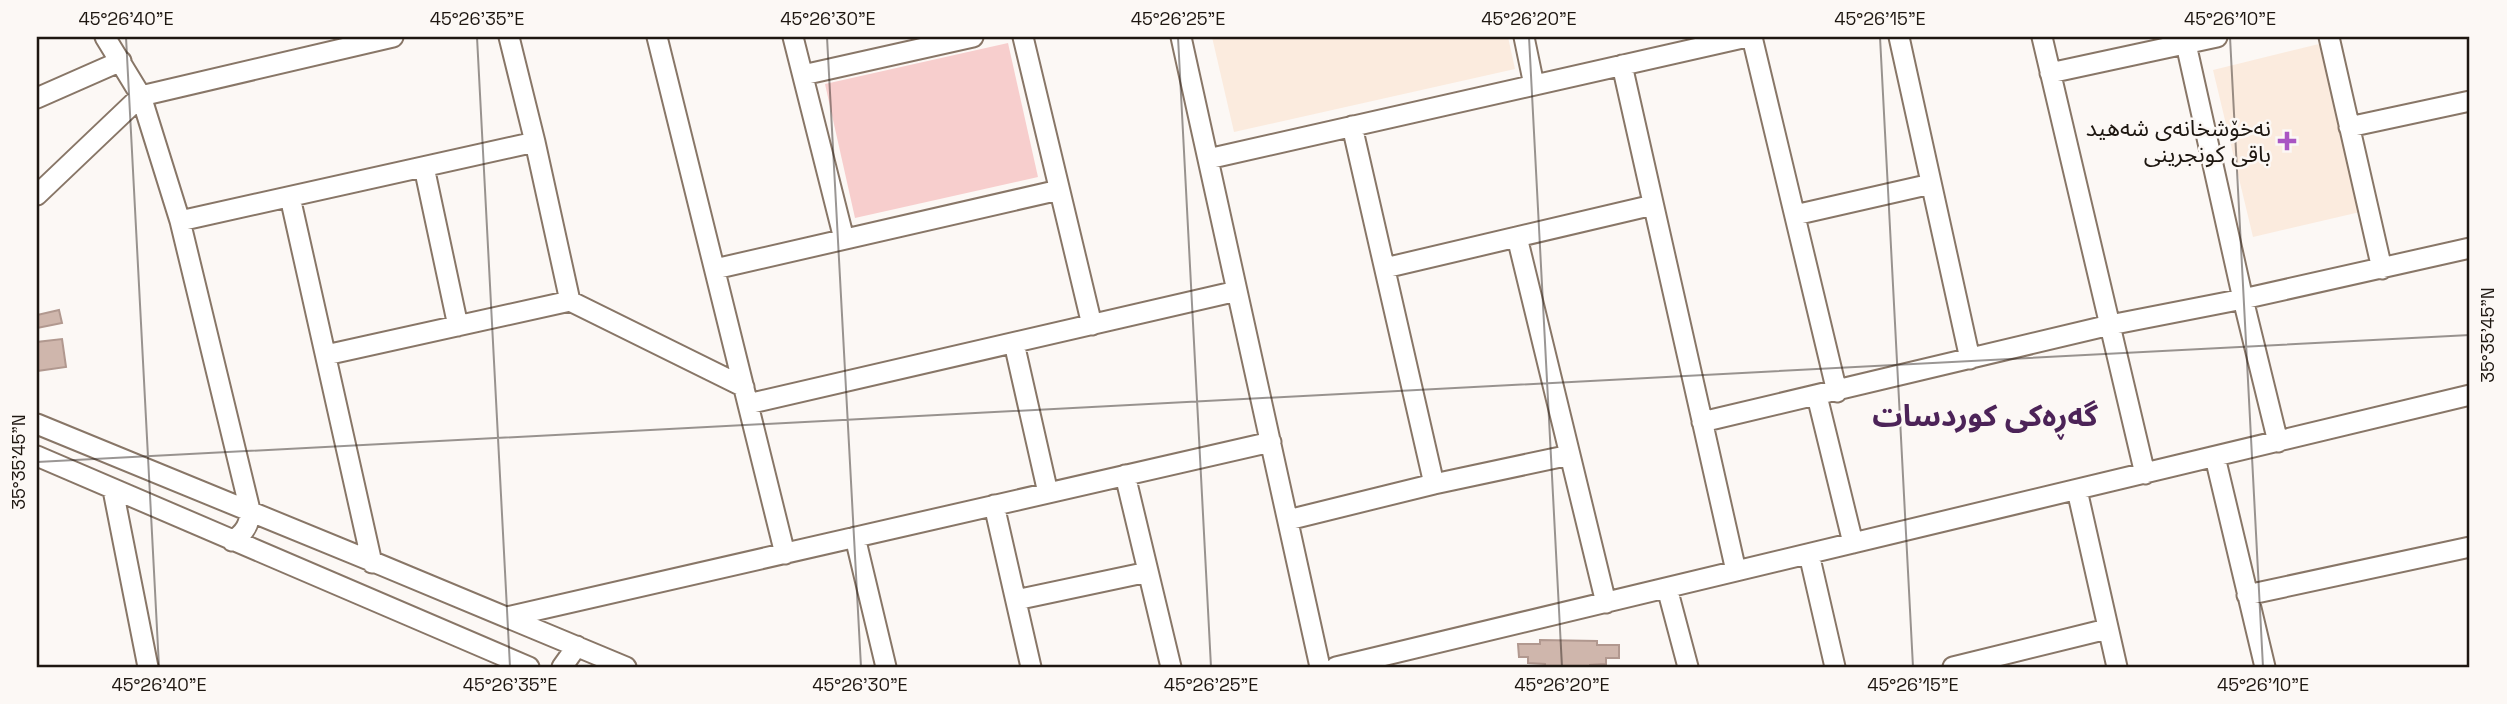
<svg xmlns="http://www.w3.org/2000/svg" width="2507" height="704" font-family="'Space Grotesk','Noto Sans Arabic',sans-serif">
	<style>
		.built { fill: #fbebde }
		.green { fill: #f7cecd }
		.building { fill: #cfb6ac; stroke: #b1988f; stroke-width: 2 }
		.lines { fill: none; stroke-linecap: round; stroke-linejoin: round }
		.minor-casing { stroke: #887667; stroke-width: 23 }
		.minor { stroke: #fff; stroke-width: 19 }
		.ticks { fill: none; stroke: #1e1711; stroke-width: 2; stroke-opacity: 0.45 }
		.poi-dot { fill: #a955c3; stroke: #fcf8f5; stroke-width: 2.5 }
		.labels { text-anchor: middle; stroke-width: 5; stroke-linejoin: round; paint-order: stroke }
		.poi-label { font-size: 23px; fill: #1e1711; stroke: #fcf8f5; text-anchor: end }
		.district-label { font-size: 30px; font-weight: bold; fill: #4c2358; stroke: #fcf8f5 }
		.neatline { fill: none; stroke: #1e1711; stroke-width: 2.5 }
		.ticks-label { font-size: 18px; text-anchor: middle; fill: #1e1711 }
	</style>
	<rect width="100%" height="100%" fill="#fcf8f5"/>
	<path class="built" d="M1212,37H1508L1515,69L1234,132Z
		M2319,44L2360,212L2253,237L2213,70Z"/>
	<path class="green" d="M1008,43L1038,177L855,218L825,84Z"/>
	<path class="building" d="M59,310L62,323L37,328V315Z
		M62,339L66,367L37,371V342Z
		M1540,640L1597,641V645H1619V658H1606V664L1590,665V667H1545V664L1528,663V657H1519L1518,644H1540Z"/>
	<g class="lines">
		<g class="minor-casing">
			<path id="minor" d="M105,37L141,96L180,221L250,510C250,524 245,533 232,541
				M509,37L535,142L570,301
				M657,37L785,554
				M793,37L844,239
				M1023,37L1092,325
				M1181,37L1320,667
				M1524,37L1534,85
				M1752,37L1837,392
				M1899,37L1970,359
				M2042,37L2145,474
				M2329,37L2382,269
				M2186,44L2243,299L2278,442
				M1622,65L1736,571
				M2050,73L2217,37
				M803,75L973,37
				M37,98L121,61
				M1352,126L1434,484
				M2349,127L2470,101
				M1208,159L1747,37
				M424,167L458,326
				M37,195L141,96L393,37
				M290,197L372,563
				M1795,215L1931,184
				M180,221L535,142
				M1517,237L1606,603
				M1385,268L1653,205
				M715,269L1059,190
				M1014,343L1048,493
				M326,355L570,301L744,387
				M1817,396L1853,543
				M748,404L1237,291
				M1702,422L2110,325L2243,299L2470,248
				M37,424C234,504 430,585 626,667
				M37,456L529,667
				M2215,457L2265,667
				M1125,475L1171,667
				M113,490L148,667
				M2077,490L2117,667
				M994,505L1031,667
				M1288,520L1434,484L1570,455
				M855,537L886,667
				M1809,554L1835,667
				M1667,588L1688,667
				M2247,595L2470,547
				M1016,600L1148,572
				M507,617L1271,442
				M562,667L577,646
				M1336,667L2470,395
				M1953,667L2107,629"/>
		</g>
		<use href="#minor" class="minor"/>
	</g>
	<path class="ticks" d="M126,37L159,667M477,37L510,667M827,37L861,667M1178,37L1211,667M1529,37L1562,667M1880,37L1913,667M2230,37L2263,667M37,462L2470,335"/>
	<path class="poi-dot" d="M2283.5 130.5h7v7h7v7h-7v7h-7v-7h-7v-7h7z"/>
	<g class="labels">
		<g class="poi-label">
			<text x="2271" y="136">نەخۆشخانەی شەهید<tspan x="2271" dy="26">باقی کونجرینی</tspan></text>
		</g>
		<g class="district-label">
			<text x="1985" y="426">گەڕەکی کوردسات</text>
		</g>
	</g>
	<rect width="2507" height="704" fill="none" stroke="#fcf8f5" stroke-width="77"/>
	<rect x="38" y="38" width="2430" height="628" class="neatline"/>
	<g class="ticks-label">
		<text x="126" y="25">45°26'40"E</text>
		<text x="477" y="25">45°26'35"E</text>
		<text x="828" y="25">45°26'30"E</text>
		<text x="1178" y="25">45°26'25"E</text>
		<text x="1529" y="25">45°26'20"E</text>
		<text x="1880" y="25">45°26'15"E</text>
		<text x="2230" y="25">45°26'10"E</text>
		<text transform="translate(2488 335) rotate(-90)" y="6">35°35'45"N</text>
		<text transform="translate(19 462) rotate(-90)" y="6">35°35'45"N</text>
		<text x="159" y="691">45°26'40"E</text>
		<text x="510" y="691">45°26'35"E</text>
		<text x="860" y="691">45°26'30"E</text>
		<text x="1211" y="691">45°26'25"E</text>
		<text x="1562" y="691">45°26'20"E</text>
		<text x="1913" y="691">45°26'15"E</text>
		<text x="2263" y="691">45°26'10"E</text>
	</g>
</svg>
